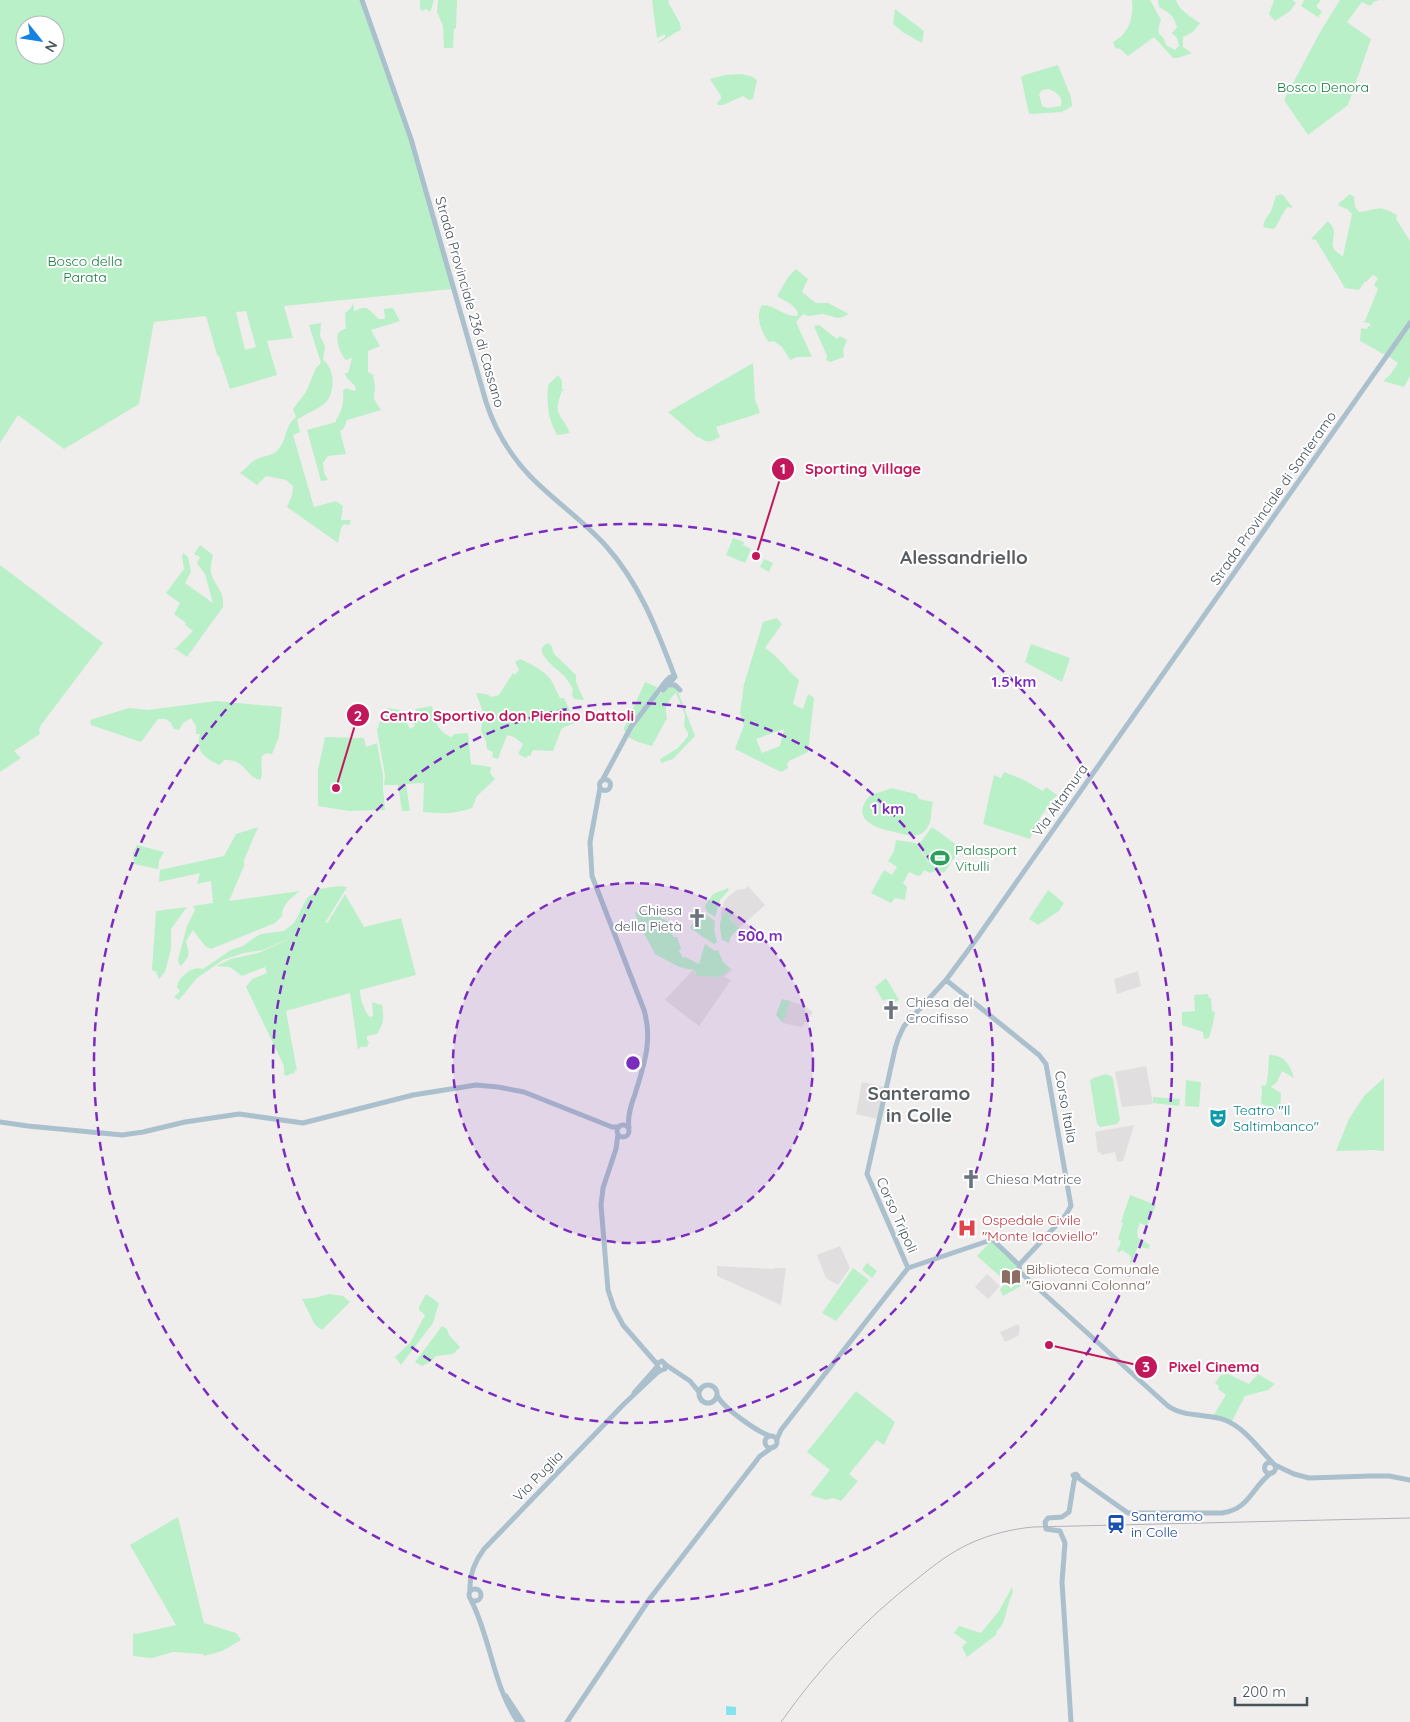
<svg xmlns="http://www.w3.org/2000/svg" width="1410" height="1722" font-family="Quicksand,sans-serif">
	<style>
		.education { fill: #e1dedf }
		.medical { fill: #fbdbdc }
		.green { fill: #b9f0c8; fill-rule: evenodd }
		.water { fill: #84e3ef }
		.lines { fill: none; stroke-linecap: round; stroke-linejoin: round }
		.major { stroke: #abc0cd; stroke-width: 5 }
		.rail { stroke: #afb3b8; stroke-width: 1 }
		.ring { fill: none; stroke: #7b2cbf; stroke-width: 2.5; stroke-dasharray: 9 6 }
		.labels { text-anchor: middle; stroke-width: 4; stroke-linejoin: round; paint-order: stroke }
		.park-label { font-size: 14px; fill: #137e3e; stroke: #fff }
		.street-label { font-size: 14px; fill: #45535b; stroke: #fff }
		.leisure-label { font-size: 14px; fill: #27864d; stroke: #fff; text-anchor: start }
		.worship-label { font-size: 14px; fill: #5b616d; stroke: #fff; text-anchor: start }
		.culture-label { font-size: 14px; fill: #0d838f; stroke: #fff; text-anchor: start }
		.health-label { font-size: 14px; fill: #be3a42; stroke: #fff; text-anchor: start }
		.education-label { font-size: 14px; fill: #785e54; stroke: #fff; text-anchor: start }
		.transit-label { font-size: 14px; fill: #164399; stroke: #fff; text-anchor: start }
		.district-label { font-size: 19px; font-weight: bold; fill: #595e62; stroke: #fff }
		.centre { fill: #7b2cbf; stroke: #fff; stroke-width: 2.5 }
		.ring-label { font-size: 15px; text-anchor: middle; font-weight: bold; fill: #7b2cbf; stroke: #fff; stroke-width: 4; stroke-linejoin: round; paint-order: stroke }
		.leader { fill: none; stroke: #c2185b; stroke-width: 2 }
		.callout-dot { fill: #c2185b; stroke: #fff; stroke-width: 2 }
		.mark-label { font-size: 15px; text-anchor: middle; font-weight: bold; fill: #fff }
		.callout-label { font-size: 15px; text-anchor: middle; font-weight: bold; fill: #c2185b; stroke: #fff; stroke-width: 4; stroke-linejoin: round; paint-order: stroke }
	</style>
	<rect width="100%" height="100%" fill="#f0eded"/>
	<path class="education" d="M748,886L765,905L739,928L730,918L721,917V914L724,901L728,897L737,890L745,889Z
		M731,969L732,970L724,977L731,980L699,1026L665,1000L693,970L697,976L719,977Z
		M1138,971L1141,986L1117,994L1114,979Z
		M790,1001L805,1006L813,1012L802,1027L783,1023Z
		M1146,1066L1153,1104L1122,1107L1115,1072Z
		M862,1082L885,1087L878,1119L856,1114Z
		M1134,1125L1123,1161L1117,1162L1115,1152L1102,1155L1100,1152L1098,1153L1095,1132Z
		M840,1246L850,1268L838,1285L826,1278L817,1255Z
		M717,1266L773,1269L775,1268H786L781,1305L717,1276Z
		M987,1274L1000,1286L988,1299L975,1287Z
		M1018,1324L1020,1328L1018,1336L1005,1342L1000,1332Z"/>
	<path class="medical" d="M961,1223L976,1225L975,1234L959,1231L956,1225Z"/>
	<path class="green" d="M0,0H360L414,153L452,289L284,306L293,338L267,341L277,375L230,389L219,356L217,355L206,316L154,322L139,404L64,449L18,415L0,443ZM25,25H55V55H25ZM246,311L256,347L245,350L236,312Z
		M420,0H434L430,12L426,9L422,11L420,9Z
		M438,0H457L456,28L454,29L453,48H444L443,26L437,12Z
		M652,0H668L669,4L680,23L681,30C673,33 667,39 658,43V42L665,37V34L657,38Z
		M1132,0H1150L1161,20C1154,40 1164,31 1166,45L1175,50L1179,46L1177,38L1172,33L1177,27C1173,14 1169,13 1159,7L1158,0H1176C1178,9 1192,18 1200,23L1193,32L1183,37V47L1192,53L1178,58H1173L1154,37L1128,56L1120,49L1115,48L1113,42C1129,34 1134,17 1132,0Z
		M1274,0H1293L1296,3L1290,11L1275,21L1269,14Z
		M1304,0H1321L1316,6L1322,12L1318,17L1301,6Z
		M1340,0H1379L1374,2L1370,6L1362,2L1347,22L1371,39L1348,105L1308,135L1284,100L1319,34Z
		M895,9L924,31L922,43L904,33L893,24Z
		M1058,65L1071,97L1072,106L1062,112L1029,114L1021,77L1024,75ZM1049,89C1057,93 1063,96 1061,106L1048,108L1042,106L1039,94L1042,90Z
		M742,74L753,77L757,80L753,99L749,100L743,96L723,105H718L717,103L721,99V96L710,79L725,75Z
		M1281,194L1284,196L1293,208L1288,207L1285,210L1275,228L1272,229L1263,227L1265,220L1271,211L1276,196Z
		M1350,194L1354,197L1355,207L1359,212C1379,210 1377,204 1397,215L1396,219L1410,241V320L1385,355L1360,341L1361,328L1367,329L1368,326H1371L1369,323L1362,322L1365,321L1378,289L1374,285L1378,278L1373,275L1366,282L1365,281L1359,290L1345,288L1316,240L1311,239L1328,221C1329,223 1332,225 1333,228C1337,241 1325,246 1343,256L1352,214L1347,209L1339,206L1338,204Z
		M796,269L808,279L802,292L816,303H828L849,314L843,317L838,318L823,314L808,316L803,314L796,322L812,357H797L790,360L782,347L774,341L769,342C761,332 755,317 762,305C776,305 783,317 797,316L798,312L792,305L777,296L789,276Z
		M353,303L354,311L362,308H367L379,319H385L384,309L393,308L400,321L371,330L380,346L368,351V372L373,375L375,386L374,399L381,410L347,420L344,428L340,431L346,454L328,456L323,463L324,473L328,480L321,481L307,430L336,422V420C342,411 344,402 343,391L346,388L355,391L356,390C355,382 346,381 345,373H348L352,358L346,360C340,353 336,343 338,333L344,329H346L345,313L351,308Z
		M321,323L320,336L325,346L323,360C335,368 335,390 327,401C322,408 304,414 297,420L300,432L293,435L314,507L336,501L343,506L341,520H351L349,525L344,524L341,528L338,543L287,507L292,495L293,486L286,480L266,476L257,485L240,473C245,469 250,463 255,460C262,456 271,456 277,451C287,442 284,426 296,417L293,409L306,392L316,368L321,363L309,325Z
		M819,325L837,339L840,336L847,340L843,350L844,357L830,362L826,360L827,356L814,326Z
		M1410,325V376L1404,387L1383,381L1390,375L1398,363L1388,356Z
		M753,363L755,399L760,413L716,427L720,437C711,442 707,444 699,437L698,438L668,412Z
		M558,375L562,381V389L564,391H562C552,417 562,413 570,433L557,435C547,416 547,405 548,385Z
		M733,538L744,542L743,545L751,549L745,563L726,555Z
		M200,545L213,555C212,561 209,569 212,576C217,589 224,590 223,607L187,657L174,648H176L193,631L185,625L186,623L174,614L180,603L166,593L184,569L182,556L183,553L188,557L191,572L185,583L213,603L205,574L197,563L200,557L194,554Z
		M764,559L773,563L769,572L760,567Z
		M0,565L103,643L41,725L39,730L40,734L14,751L21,758L0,772Z
		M777,618L782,624L765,648C778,656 787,670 799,680L793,704L803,709L808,694L814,698L808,752L789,761L787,764L788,768L781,772L735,749L744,725L740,713L744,684L761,629L763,622ZM784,729L780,746L762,753L756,739Z
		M548,643L551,645L554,654L576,675V682L584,700L574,699L572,695L573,689C569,683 566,677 561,673C554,667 531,650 548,643Z
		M1031,644L1070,658L1062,682L1025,662Z
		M520,659C531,664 544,670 551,680C553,683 558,694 560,698H564C568,706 570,713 576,719L575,723L564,727L561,730L553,751L533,750L530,756L528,755L526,758L518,754L523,744L514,737L507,735L498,759L492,757L493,752L487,749L486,741L481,731L483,712L476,693L486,694L492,697L499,695L513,673L515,675L519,670L515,662Z
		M645,682L657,687L656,691L625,733L624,728Z
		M673,686L677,689L695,736L673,759L661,763L660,759L678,748L688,736V733L684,726L685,715L676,693C670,698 663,708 667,718L652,746L638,742L628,737C637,722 655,691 673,686Z
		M216,701L282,707L279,737L272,754L267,753L262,756C260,764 264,773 260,780C244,776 247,759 224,760L222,763L219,765C205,758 195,752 200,734H196V726L191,718L183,723L179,730L174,729L171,723L166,719H158L141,742L91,725L90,720L129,708L148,710Z
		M432,706C436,722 435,729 451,737L455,734L468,733L471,764L491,767L490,773L495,779L477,796L472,808C456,814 440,814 423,812L424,783L406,784L410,811H402L398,785H384L385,775L377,730L380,721L388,708L400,710L410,729L415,726L412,719L419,716L415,709Z
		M325,737L364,738L366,747L377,743L383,775V788L385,810H379L377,804V810L349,811L318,806V770Z
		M1004,772L1022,779L1043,791L1046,787L1057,795L1041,816L1030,839L983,824L994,775L1001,778Z
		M891,788L916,794L919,799L933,802C930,811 933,821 927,828C925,831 922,834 918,835C911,837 902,834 895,832C880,829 851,822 867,799C873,791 884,793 891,788Z
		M258,827L244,860V866L229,901L300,891C291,898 282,904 282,916L275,923L211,949L205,946L193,930L186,941C189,954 191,955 181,966L179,964L178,960L187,926L195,910L193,906L213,903L211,881L197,884L200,873L159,882L160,870L224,856L236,834Z
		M932,827L961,848L944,873L938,870L930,873L924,870L921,875L918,876L909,872L903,883L907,887L905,900L895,898L891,903L871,893L884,870L892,875L897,867L888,861L894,851L896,840L916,843L931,867L917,842H921Z
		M137,845L164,852L159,861L158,869L134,864L133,853Z
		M339,886L347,887L325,923L328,922L345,894L364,927L401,918L416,975L360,990C360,998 364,1011 370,1017L373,1016L372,1002L382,1005C384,1017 384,1023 377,1034L367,1036V1039L369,1043L367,1047H360L358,1050L350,993L286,1011L297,1071L295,1070L294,1074L291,1073L288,1076L284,1075V1066L246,987L252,979L267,973L265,967L242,976L230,967L216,966L231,959L261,952L297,935L263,950L244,953L223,960L197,978L179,1000L174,997L180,991L177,987C178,977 193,965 203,969L231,950L243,946L260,934L284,931L294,923L307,898L319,889Z
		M728,888L729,890L720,900L715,917L707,912L705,906L713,894Z
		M1048,890L1064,903L1059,911L1038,925L1029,919Z
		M187,907L171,929V949L165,972L159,979L156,972L152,970L156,911Z
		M729,908L734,913L729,918L739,928L731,936L729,943L722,940C719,923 718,920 729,908Z
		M635,912L657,916L669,922L673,937H677L681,948L679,951L683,958L685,957L699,964L705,944L715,951L718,950L723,962L731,969L719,977L697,976L694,970L679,967L655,954L638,922Z
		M705,914L715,921L714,930L717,942L715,943V945L690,928L696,919H699L701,915L703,916Z
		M886,978L899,1000L890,1005L886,999L883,1001L875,987Z
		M1208,994L1209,998H1211L1212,1011L1215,1012L1213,1024L1209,1038L1204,1039L1203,1032L1182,1025V1012L1195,1011L1194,995Z
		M782,999L790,1001L783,1023L776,1015Z
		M1269,1055C1285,1055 1290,1065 1294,1078L1282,1071L1277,1082L1271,1087L1281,1093L1280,1110L1268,1107L1261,1103L1262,1089L1261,1086L1266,1085L1268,1074Z
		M1106,1074L1111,1076L1113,1079L1120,1120L1117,1124L1100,1127L1097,1124L1090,1081L1093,1078Z
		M1384,1078V1151L1372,1150L1336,1151L1349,1119L1364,1096Z
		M1186,1080L1201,1082L1199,1107L1185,1106Z
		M1153,1097L1180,1099L1179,1106L1153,1103Z
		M1130,1195L1156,1205L1147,1226L1140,1223L1137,1231L1138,1238L1150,1245L1148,1249L1138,1246L1131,1264L1130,1263L1131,1256L1122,1250L1119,1253L1117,1250L1119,1247L1121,1241L1118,1239L1123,1223L1121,1222Z
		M991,1241L1018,1267L1013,1272L1011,1270L1003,1279L977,1256Z
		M867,1263L877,1271L872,1278L862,1270Z
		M853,1268L869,1280L836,1321L822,1313Z
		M1018,1276L1023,1285L1003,1296L1000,1289L1011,1278L1014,1281Z
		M329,1294L343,1296L350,1302L322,1330L315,1325L302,1299L314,1298Z
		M426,1294L439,1303L433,1323L401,1365L395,1357L410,1343L425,1315L419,1310V1307Z
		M442,1326L447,1329L449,1335L460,1347L453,1354L436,1356L430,1362L422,1366L415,1362Z
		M1228,1374L1249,1384L1258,1374L1275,1384L1268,1390L1245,1396L1232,1421L1213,1416L1226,1395L1218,1389L1219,1386L1215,1383L1221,1375Z
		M856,1391L895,1422L884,1445L877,1440L849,1474L858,1481L841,1501L833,1498L826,1500L810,1495L830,1470L807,1452Z
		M178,1517L204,1623L236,1633L241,1640L222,1651L204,1656L203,1654L173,1652L152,1658L133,1656V1633L136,1634L176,1625L130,1545Z
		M1012,1587L1013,1593C1007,1603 1007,1615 1002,1625C999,1630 996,1630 996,1635L967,1657L962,1647L967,1642L954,1633L959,1626L981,1633L999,1611Z"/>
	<path class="water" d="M726,1706L736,1707V1715H726Z"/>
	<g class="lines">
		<path class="major" d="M362,0L411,139L486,402C495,430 510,455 530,476C554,501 583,520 606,546C640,584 657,630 675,677
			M668,685H675L680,690
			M663,690L675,677
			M599.5 785a5.5 5.5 0 1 1 11 0a5.5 5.5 0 1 1-11 0Z
			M602,781L631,727L666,681L670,677H675
			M600,788L590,842L592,876L644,1010C653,1040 644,1065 635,1094C631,1105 627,1117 629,1128
			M946,980L1039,1055L1046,1064L1071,1206L1065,1216L1019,1265
			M0,1122L28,1126L122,1135L143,1132L185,1122L239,1114L303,1123L413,1095L476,1085L498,1087L524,1092L612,1127H619
			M617 1131a6 6 0 1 1 12 0a6 6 0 1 1-12 0Z
			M618,1134L616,1149L603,1188L601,1205L608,1290L614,1308L623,1325L657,1364
			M1019,1265L1020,1272L1168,1406C1185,1418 1207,1413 1225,1420C1245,1428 1258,1448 1272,1462
			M908,1268L867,1174L895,1049L898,1039L904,1026L946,980L975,941L1410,323
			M908,1268L991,1240H993L1019,1265
			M666,1365L690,1381L699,1392
			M699 1394a9 9 0 1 1 18 0a9 9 0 1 1-18 0Z
			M634,1393L657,1367
			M717,1395C722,1407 756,1431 770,1436
			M765 1442a6 6 0 1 1 12 0a6 6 0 1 1-12 0Z
			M777,1439L781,1430L908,1268
			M1264.5 1468a5.5 5.5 0 1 1 11 0a5.5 5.5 0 1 1-11 0Z
			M1275,1465L1294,1474L1309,1478L1370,1476H1389L1410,1480
			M1077,1477L1128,1513H1222C1250,1509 1251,1488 1271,1473
			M469 1595a6 6 0 1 1 12 0a6 6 0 1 1-12 0Z
			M470,1591C469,1576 475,1561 484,1549L624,1404L659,1371L665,1369V1364L662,1361L658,1363L657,1366L660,1371
			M471,1600C491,1639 493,1686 518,1722
			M506,1696L523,1722
			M567,1722L651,1597L760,1456L773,1447
			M1071,1722L1062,1582L1065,1543L1060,1531L1046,1529L1045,1522L1048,1518L1062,1517L1069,1512L1074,1481L1075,1478L1078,1476L1076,1474L1073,1475L1075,1478"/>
		<path class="rail" d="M781,1722C819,1668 865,1619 917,1579C934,1565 951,1552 971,1543C991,1534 1012,1529 1033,1527L1410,1518"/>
	</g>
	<circle cx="633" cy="1063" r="180" fill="#7b2cbf" fill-opacity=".12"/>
	<g class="ring">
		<circle cx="633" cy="1063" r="180"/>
		<circle cx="633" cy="1063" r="360"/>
		<circle cx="633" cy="1063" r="539"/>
	</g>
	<defs>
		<g id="stadium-bare" transform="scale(1.5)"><path d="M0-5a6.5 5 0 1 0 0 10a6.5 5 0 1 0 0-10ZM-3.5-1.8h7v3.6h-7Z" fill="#2e9e5b" stroke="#fff" stroke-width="2.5" paint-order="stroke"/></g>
		<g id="church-bare" transform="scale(1.5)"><path d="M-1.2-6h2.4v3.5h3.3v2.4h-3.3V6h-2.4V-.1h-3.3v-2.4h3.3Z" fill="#6b7280" stroke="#fff" stroke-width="2.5" paint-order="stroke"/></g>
		<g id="theatre-bare" transform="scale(1.5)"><path d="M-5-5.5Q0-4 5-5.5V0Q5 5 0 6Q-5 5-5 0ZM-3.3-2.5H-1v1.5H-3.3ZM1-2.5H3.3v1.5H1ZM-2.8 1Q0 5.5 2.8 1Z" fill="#0f9aa8" stroke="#fff" stroke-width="2.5" paint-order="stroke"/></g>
		<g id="hospital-bare" transform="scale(1.5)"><path d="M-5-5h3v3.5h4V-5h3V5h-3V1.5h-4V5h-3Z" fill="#e0444e" stroke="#fff" stroke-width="2.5" paint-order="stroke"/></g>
		<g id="library-bare" transform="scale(1.5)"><path d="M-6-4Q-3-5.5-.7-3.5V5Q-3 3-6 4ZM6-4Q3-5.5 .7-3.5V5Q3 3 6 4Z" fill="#8d6e63" stroke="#fff" stroke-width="2.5" paint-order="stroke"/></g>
		<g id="station-bare" transform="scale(1.5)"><path d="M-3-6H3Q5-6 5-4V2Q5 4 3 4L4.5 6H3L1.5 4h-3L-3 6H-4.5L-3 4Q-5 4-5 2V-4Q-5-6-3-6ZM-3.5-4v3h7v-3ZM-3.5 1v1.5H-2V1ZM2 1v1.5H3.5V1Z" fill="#1a4fb4" stroke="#fff" stroke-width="2.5" paint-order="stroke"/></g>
	</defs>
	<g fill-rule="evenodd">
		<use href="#stadium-bare" x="940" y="858"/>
		<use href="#church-bare" x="697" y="918"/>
		<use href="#church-bare" x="891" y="1010"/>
		<use href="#theatre-bare" x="1218" y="1118"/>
		<use href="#church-bare" x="971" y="1179"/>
		<use href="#hospital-bare" x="967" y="1228"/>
		<use href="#library-bare" x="1011" y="1277"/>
		<use href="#station-bare" x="1116" y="1524"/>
	</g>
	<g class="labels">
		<g class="park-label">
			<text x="1323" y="92">Bosco Denora</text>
			<text x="85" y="266">Bosco della<tspan x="85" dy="16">Parata</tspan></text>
		</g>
		<g class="street-label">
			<text transform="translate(470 302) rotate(74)" y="5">Strada Provinciale 236 di Cassano</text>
			<text transform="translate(1273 498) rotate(-55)" y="5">Strada Provinciale di Santeramo</text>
			<text transform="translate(1060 800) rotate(-55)" y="5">Via Altamura</text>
			<text transform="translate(1066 1107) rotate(80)" y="5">Corso Italia</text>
			<text transform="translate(897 1215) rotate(66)" y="5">Corso Tripoli</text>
			<text transform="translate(538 1476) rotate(-46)" y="5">Via Puglia</text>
		</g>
		<g class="leisure-label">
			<text x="955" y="855">Palasport<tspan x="955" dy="16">Vitulli</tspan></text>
		</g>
		<g class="worship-label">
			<text x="682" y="915" text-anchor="end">Chiesa<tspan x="682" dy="16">della Pietà</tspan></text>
			<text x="906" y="1007">Chiesa del<tspan x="906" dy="16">Crocifisso</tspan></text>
			<text x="986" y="1184">Chiesa Matrice</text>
		</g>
		<g class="culture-label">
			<text x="1233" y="1115">Teatro "Il<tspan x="1233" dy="16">Saltimbanco"</tspan></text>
		</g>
		<g class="health-label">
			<text x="982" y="1225">Ospedale Civile<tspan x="982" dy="16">"Monte Iacoviello"</tspan></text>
		</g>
		<g class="education-label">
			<text x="1026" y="1274">Biblioteca Comunale<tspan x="1026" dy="16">"Giovanni Colonna"</tspan></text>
		</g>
		<g class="transit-label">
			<text x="1131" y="1521">Santeramo<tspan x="1131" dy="16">in Colle</tspan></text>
		</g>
		<g class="district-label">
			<text x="964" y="564">Alessandriello</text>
			<text x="919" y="1100">Santeramo<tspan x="919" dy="22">in Colle</tspan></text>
		</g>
	</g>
	<circle cx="633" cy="1063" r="8" class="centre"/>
	<g class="ring-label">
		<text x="1014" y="687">1.5 km</text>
		<text x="888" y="814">1 km</text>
		<text x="760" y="941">500 m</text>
	</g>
	<path class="leader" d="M756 556L783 469M336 788L358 715M1049 1345L1146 1367"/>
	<g class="callout-dot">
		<circle cx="756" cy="556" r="5"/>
		<circle cx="336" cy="788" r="5"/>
		<circle cx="1049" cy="1345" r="5"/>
		<circle cx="783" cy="469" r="12"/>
		<circle cx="358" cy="715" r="12"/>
		<circle cx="1146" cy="1367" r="12"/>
	</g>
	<g class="mark-label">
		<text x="783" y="474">1</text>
		<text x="358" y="721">2</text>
		<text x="1146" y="1372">3</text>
	</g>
	<g class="callout-label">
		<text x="863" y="474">Sporting Village</text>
		<text x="507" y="721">Centro Sportivo don Pierino Dattoli</text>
		<text x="1214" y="1372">Pixel Cinema</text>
	</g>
	<g transform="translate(40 40) rotate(120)"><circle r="24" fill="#ffffff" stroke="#b5babd"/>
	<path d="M0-4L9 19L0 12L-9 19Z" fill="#1283e4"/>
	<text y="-8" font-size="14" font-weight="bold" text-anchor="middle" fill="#45535b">N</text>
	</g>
	<path d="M1235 1697v8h72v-8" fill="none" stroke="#45535b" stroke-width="2.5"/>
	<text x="1242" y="1697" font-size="15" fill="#45535b" stroke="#ffffff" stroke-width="4" paint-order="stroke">200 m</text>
</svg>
